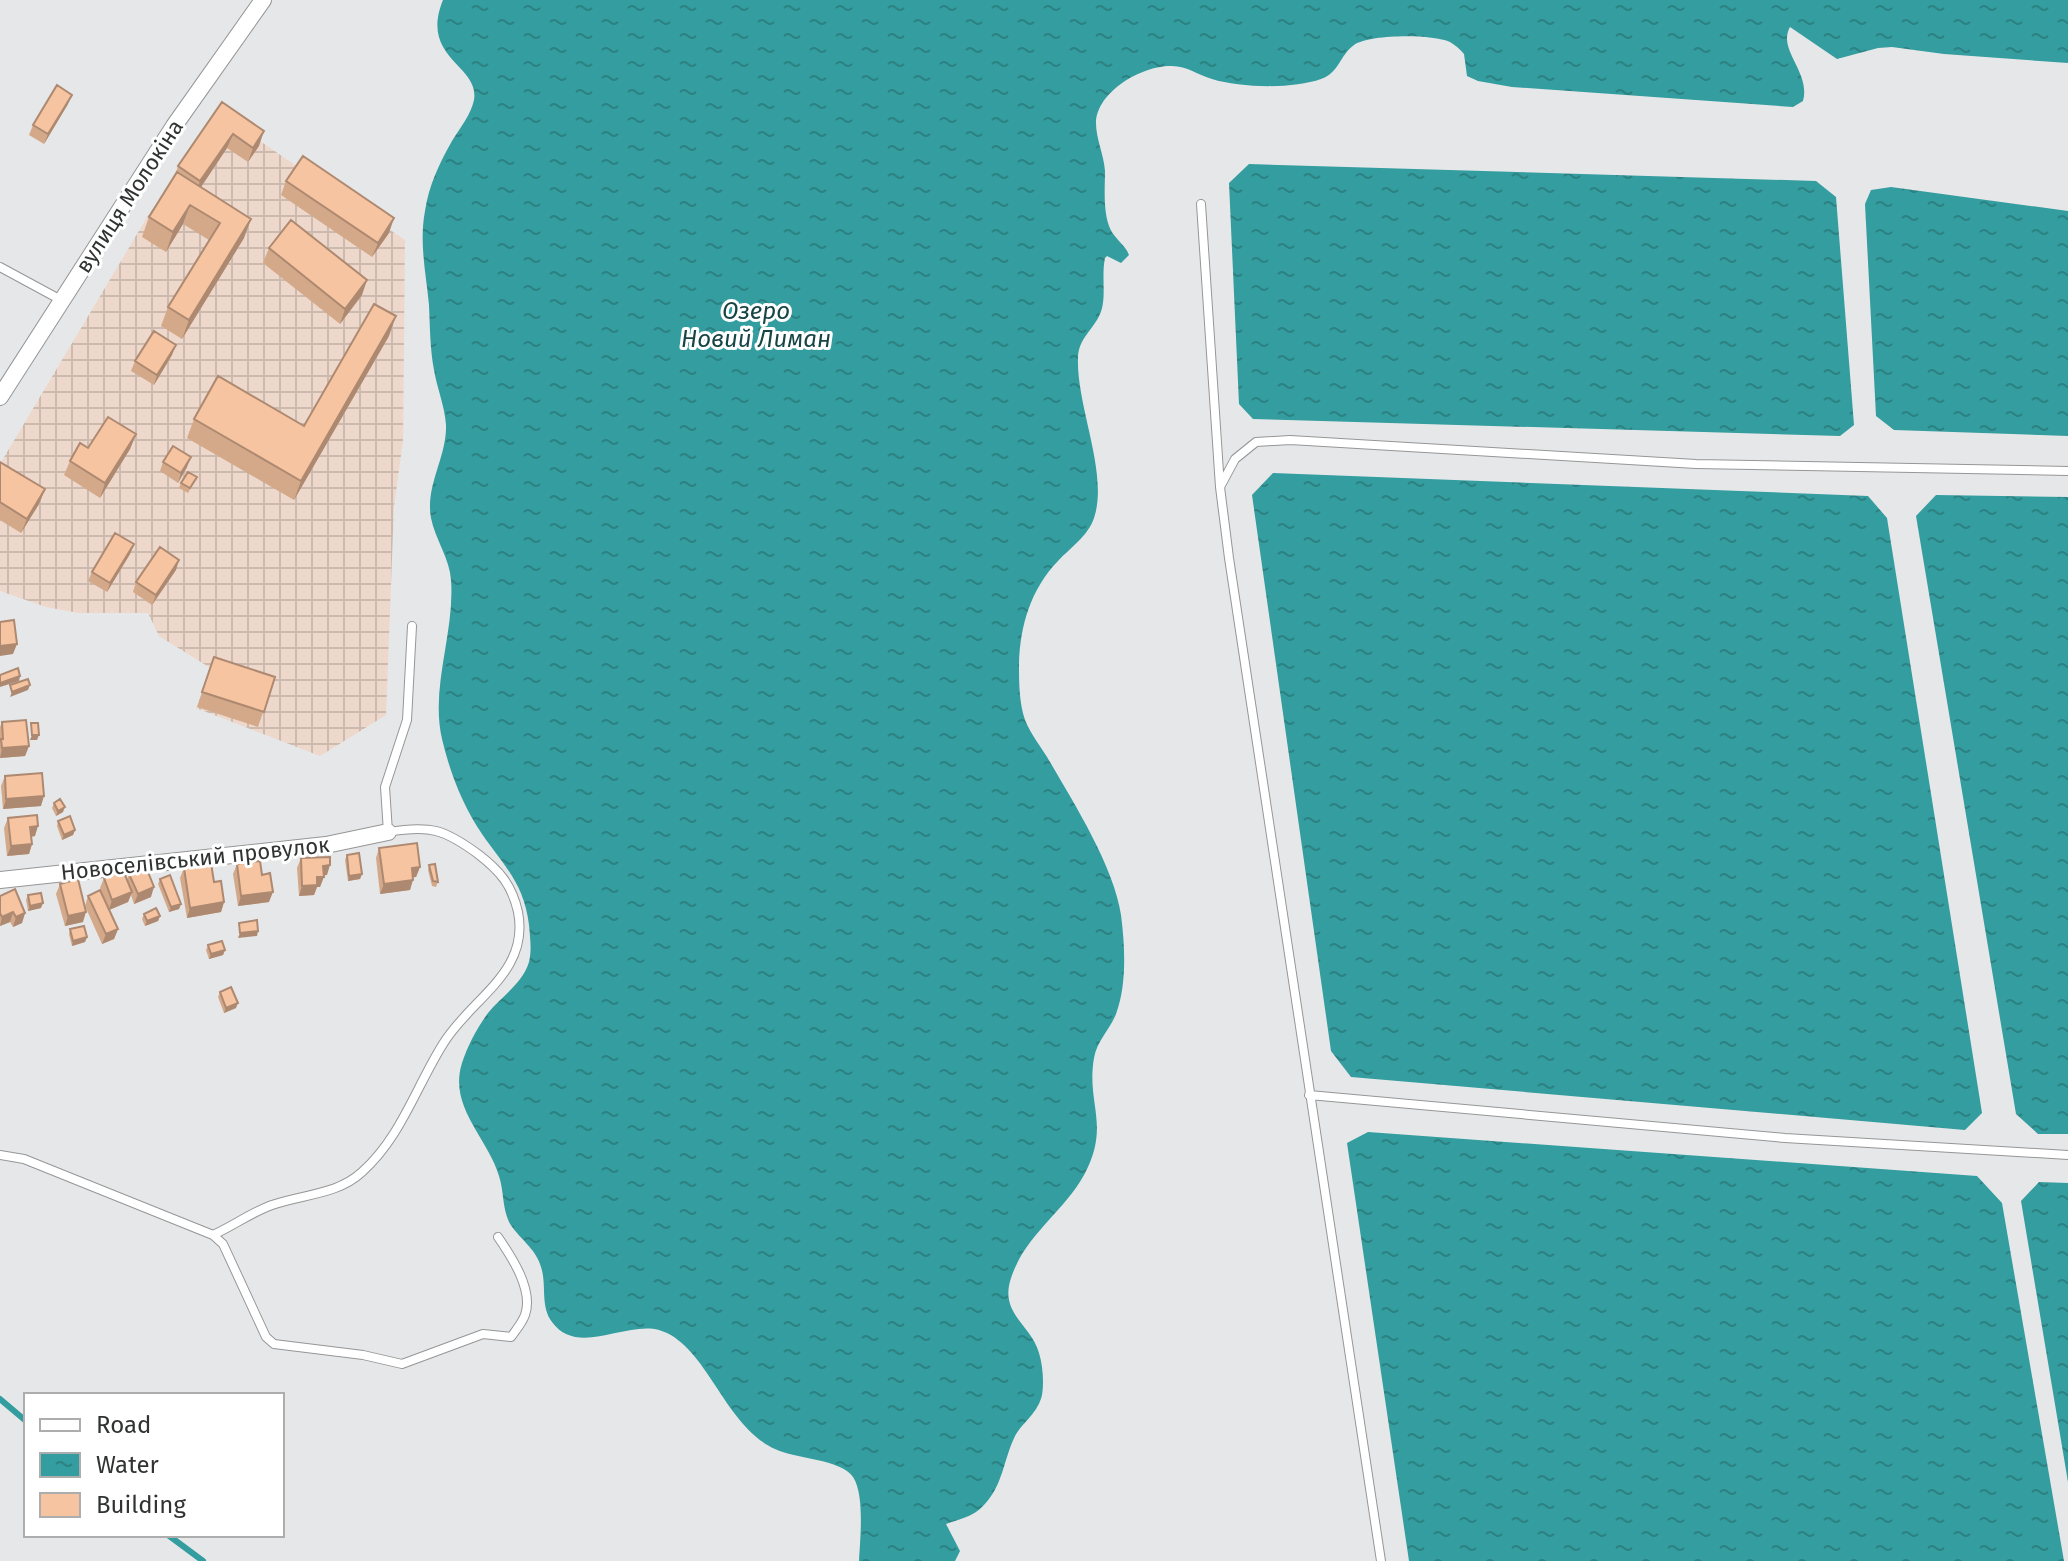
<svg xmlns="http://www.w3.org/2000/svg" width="2068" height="1561" font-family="'Fira Sans',sans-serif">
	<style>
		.industrial { fill: url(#industrial-grid) }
		.water { fill: url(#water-ripples) }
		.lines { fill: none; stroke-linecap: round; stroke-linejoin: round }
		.stream { stroke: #339d9f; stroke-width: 6 }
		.service-casing { stroke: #959697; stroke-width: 10 }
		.minor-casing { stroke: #959697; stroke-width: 18 }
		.service { stroke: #fff; stroke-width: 8 }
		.minor { stroke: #fff; stroke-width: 16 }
		.wall { fill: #d4a98a }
		.shaded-wall { fill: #ad8971 }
		.building { fill: #f7c4a1; stroke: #ad8971; stroke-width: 2 }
		.labels { text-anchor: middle; stroke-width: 6; stroke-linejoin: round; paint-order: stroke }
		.street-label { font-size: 22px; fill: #313232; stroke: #fff }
		.water-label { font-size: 24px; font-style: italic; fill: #174546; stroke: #fff }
	</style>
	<defs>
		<pattern id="industrial-grid" width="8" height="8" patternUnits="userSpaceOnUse" patternTransform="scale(2)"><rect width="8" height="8" fill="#eed8cb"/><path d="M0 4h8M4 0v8" fill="none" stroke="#cdbaaf"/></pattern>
		<pattern id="water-ripples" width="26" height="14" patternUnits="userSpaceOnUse" patternTransform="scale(2)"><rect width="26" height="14" fill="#339d9f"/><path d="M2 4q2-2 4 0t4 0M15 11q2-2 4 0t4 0" fill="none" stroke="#2c8182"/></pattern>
	</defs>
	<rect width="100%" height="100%" fill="#e6e7e8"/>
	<path class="industrial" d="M223,116L405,240L403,441L394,506L386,715L320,756L196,708L212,669L159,636L148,613H79L46,607L0,591V464L149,214Z"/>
	<path class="water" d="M443,0H2068V63L1944,54L1892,47L1878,48L1837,59L1790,27C1777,50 1811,72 1803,101L1793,107L1512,87L1478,81L1467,76L1464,54C1460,49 1455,45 1450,42C1431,34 1371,34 1354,45C1340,55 1339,73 1321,79C1293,89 1241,88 1212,79C1198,75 1187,66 1172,66C1143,65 1097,91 1096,123C1096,139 1104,155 1105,171C1105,188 1103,209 1109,226C1113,238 1125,244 1129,255L1121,263L1107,256L1105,258C1101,276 1107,299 1100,314C1093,330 1079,338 1078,357C1076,406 1109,473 1094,518C1088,536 1071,547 1058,561C1031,589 1020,625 1019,664C1019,682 1019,702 1025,720C1031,735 1042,748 1050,762C1075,805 1114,867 1121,915C1125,946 1127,985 1116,1014C1110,1029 1097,1041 1094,1058C1086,1104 1111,1125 1084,1175C1063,1213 1025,1235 1011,1278C999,1314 1031,1324 1039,1353C1043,1366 1044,1383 1042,1395C1038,1413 1023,1422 1015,1436C1003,1461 1003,1486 983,1506C973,1517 959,1519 946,1524L960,1551L955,1561H859C860,1540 865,1495 853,1477C841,1459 795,1459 775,1449C723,1425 707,1344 659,1330C625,1321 577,1357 552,1322C540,1306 547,1285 541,1267C536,1248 518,1238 509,1222C502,1207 504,1191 499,1176C488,1138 448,1107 462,1063C468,1045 477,1028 488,1013C501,997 523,983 529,962C532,950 530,937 529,925C524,883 504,866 482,834C463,806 450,773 442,739C430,687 455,633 451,580C450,559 435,539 431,518C425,485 447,457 446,425C445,407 437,388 434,370C430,349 430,327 429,305C426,273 419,243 425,211C429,185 439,164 452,141C459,129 471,115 474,100C480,65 419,59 443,0Z
		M1249,164L1816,181L1836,197L1854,425L1840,436L1253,419L1239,404L1229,183Z
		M1891,187L2068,211V436L1894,430L1876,416L1865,204L1871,190Z
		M1273,473L1868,496L1887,518L1982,1113L1965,1130L1351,1077L1331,1051L1252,495Z
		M1936,495L2068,497V1134H2038L2016,1114L1916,516Z
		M1368,1132L1977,1176L2002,1203L2064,1561H1409L1347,1143Z
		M2039,1182L2068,1183V1482L2021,1201Z"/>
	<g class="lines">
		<path class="stream" d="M0,1399L26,1421
			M168,1535L203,1561"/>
		<g class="service-casing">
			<path id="service" d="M1201,204L1220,487
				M0,267L61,300
				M1309,1095L1785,1138L2068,1155
				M0,1155L24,1159L213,1235C233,1226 252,1212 272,1205C303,1194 337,1195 362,1172C401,1137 416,1087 443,1044C470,999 530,973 518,912C512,885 500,871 478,854C444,829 430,825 388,832L385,787L407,720L412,626
				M213,1235L223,1244L266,1337L274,1344L363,1355L402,1364L483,1334L511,1337C516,1330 522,1323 525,1315C534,1290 511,1256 498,1237
				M1381,1561L1229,558L1220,487L1235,459L1256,442L1290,440L1696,464L2068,471"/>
		</g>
		<g class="minor-casing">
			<path id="minor" d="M0,397L174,126L263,0
				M0,880L326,845L388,832"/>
		</g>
		<use href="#service" class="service"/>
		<use href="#minor" class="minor"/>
	</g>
	<path class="wall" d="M222,102L259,146L248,162L227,148L201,187L244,238L182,339L161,326L168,307L209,240L183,224L166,252L142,237L149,217L175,176L178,166Z
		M68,104L44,144L29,135L33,125Z
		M286,181L389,233L372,257L281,195Z
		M269,248L362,295L340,324L263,263Z
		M389,336L294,500L187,438L194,419L304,426Z
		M172,355L154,385L131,371L135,361Z
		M136,434L130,449L100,498L64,475L70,461Z
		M0,462L45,489L39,504L21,533L0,520Z
		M163,462L187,467L178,483L160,471Z
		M197,477L188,493L179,488L181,483Z
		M134,544L130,554L107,592L88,581L92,572Z
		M176,570L152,605L133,592L136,582Z
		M214,657L275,677L258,727L197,707Z
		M2,722L29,746L25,756L0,758V727Z
		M5,776L41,806L3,809L1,786Z
		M54,803L63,812L56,816L52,808Z
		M8,818L35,836L31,837L32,844L29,854L7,856L4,828Z
		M58,821L75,830L73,835L62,840L57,826Z
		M379,848L420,867L416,877H413L410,890L380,894L376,858Z
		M347,855L362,874L360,879L348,881L345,860Z
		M301,858L327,875H324L320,887H317L314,895L299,896L297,868Z
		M237,864L262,875L269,902L238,906L233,874Z
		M429,865L438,882L436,887L432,886L428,870Z
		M184,868L214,882L224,902L221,912L187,918L180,878Z
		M129,874L151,897L134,904L131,895L128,902L109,910L118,929L114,939L102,944L85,906L88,896L108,907L100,888L104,878L127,880Z
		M160,879L181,904L179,909L169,912L158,884Z
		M60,884L83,922L65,926L56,894Z
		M28,895L41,908L28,911L26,900Z
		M0,896L25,913L22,923L13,927L10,922L0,926Z
		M144,914L160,916L158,921L145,926L142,919Z
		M70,929L87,937L85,942L72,946L69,934Z
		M208,945L225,950L223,955L209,959L206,950Z
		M220,992L236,1008L224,1013L218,997Z"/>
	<path class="shaded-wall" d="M72,95L68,104L44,144L48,134Z
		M264,131L259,146L248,162L253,148Z
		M233,134L227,148L195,196L200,181Z
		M190,205L183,224L166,252L173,232Z
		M394,218L389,233L372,257L378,243Z
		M251,219L244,238L182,339L189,320Z
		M367,280L362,295L340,324L345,309Z
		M396,316L389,336L294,500L301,481Z
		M176,345L172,355L154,385L157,375Z
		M136,434L130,449L100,498L105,483Z
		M191,457L187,467L178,483L181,473Z
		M45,489L39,504L21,533L27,519Z
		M134,544L130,554L107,592L110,583Z
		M179,560L176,570L152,605L156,595Z
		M17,644L13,654L0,656V646Z
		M20,676L19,681L0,687V683Z
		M30,685L28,690L10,697L12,692Z
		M32,735H39L37,740H30Z
		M29,746L25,756L0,758L2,748Z
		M44,796L41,806L3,809L6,799Z
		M65,807L63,812L56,816L58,811Z
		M38,826L35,836L27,837L30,827Z
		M75,830L73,835L62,840L64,835Z
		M32,844L29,854L7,856L11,846Z
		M330,865L327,875L319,876L323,866Z
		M420,867L416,877L408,878L412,868Z
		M362,874L360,879L348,881L349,876Z
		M317,877H324L320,887H317L314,895L299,896L302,886Z
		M413,880L410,890L380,894L384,884Z
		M154,887L151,897L134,904L138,894Z
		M132,892L128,902L109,910L112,900Z
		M273,892L269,902L238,906L241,896Z
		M224,902L221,912L187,918L190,908Z
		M43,903L41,908L28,911L30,906Z
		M181,904L179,909L169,912L171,907Z
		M13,912L10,922L0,926L2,917Z
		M86,912L83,922L65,926L68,916Z
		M25,913L22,923L13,927L16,917Z
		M160,916L158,921L145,926L147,921Z
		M118,929L114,939L102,944L106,934Z
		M258,931L257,936L238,938L240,933Z
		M87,937L85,942L72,946L73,941Z
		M225,950L223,955L209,959L211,954Z
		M238,1003L236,1008L224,1013L226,1008Z"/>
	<path class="building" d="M57,85L72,95L48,134L33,125Z
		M222,102L264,131L253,148L233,134L200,181L178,166Z
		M303,156L394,218L378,243L286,181Z
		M177,172L251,219L189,320L168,307L220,223L190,205L173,232L149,217Z
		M291,220L367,280L345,309L269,248Z
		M374,304L396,316L301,481L194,419L218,376L304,426Z
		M154,331L176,345L157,375L135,361Z
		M108,417L136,434L105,483L70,461L80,443L88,448Z
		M173,446L191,457L181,473L163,462Z
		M0,462L45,489L27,519L0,502Z
		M188,472L197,477L190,488L181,483Z
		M115,533L134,544L110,583L92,572Z
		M160,547L179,560L156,595L136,582Z
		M14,620L17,644L0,646V622Z
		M214,657L275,677L264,712L202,692Z
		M18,668L20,676L0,683V675Z
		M28,679L30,685L12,692L10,685Z
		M26,720L29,746L2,748L1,739H3L2,722Z
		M31,723H38L39,735H32Z
		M42,773L44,796L6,799L5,776Z
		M60,799L65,807L58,811L54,803Z
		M37,815L38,826L30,827L32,844L11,846L8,818Z
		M70,816L75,830L64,835L58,821Z
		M417,843L420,867L412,868L413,880L384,884L379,848Z
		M359,853L362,874L349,876L347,855Z
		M330,857V865L323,866L324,877H317V885L302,886L301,858Z
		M260,861L262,875L270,873L273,892L241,896L237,864Z
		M211,863L214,882L221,881L224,902L190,908L184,868Z
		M435,864L438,882L433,881L429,865Z
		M146,867L154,887L138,894L129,874Z
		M123,870L132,892L112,900L104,878Z
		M170,875L181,904L171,907L160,879Z
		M78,879L86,912L68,916L60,884Z
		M15,889L25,913L16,917L13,912L2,917L0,913V896Z
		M100,890L118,929L106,934L88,896Z
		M41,893L43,903L30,906L28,895Z
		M156,908L160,916L147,921L144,914Z
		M257,920L258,931L240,933L239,923Z
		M84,926L87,937L73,941L70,929Z
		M222,941L225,950L211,954L208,945Z
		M231,987L238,1003L226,1008L220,992Z"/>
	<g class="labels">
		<g class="street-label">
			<text transform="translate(129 196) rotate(-57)" y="8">вулиця Молокіна</text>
			<text transform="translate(195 858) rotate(-6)" y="8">Новоселівський провулок</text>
		</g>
		<g class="water-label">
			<text x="756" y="319">Озеро<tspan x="756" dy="28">Новий Лиман</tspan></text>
		</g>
	</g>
	<rect x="24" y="1393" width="260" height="144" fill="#ffffff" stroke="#adadad" stroke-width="2"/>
	<rect x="40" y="1419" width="40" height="12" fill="#ffffff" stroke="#adadad" stroke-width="2"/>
	<text x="96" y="1433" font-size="24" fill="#313232">Road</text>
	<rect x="40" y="1453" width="40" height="24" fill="url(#water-ripples)" stroke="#adadad" stroke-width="2"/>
	<text x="96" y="1473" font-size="24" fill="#313232">Water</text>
	<rect x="40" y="1493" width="40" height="24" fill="#f7c4a1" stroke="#adadad" stroke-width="2"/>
	<text x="96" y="1513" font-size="24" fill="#313232">Building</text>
</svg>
